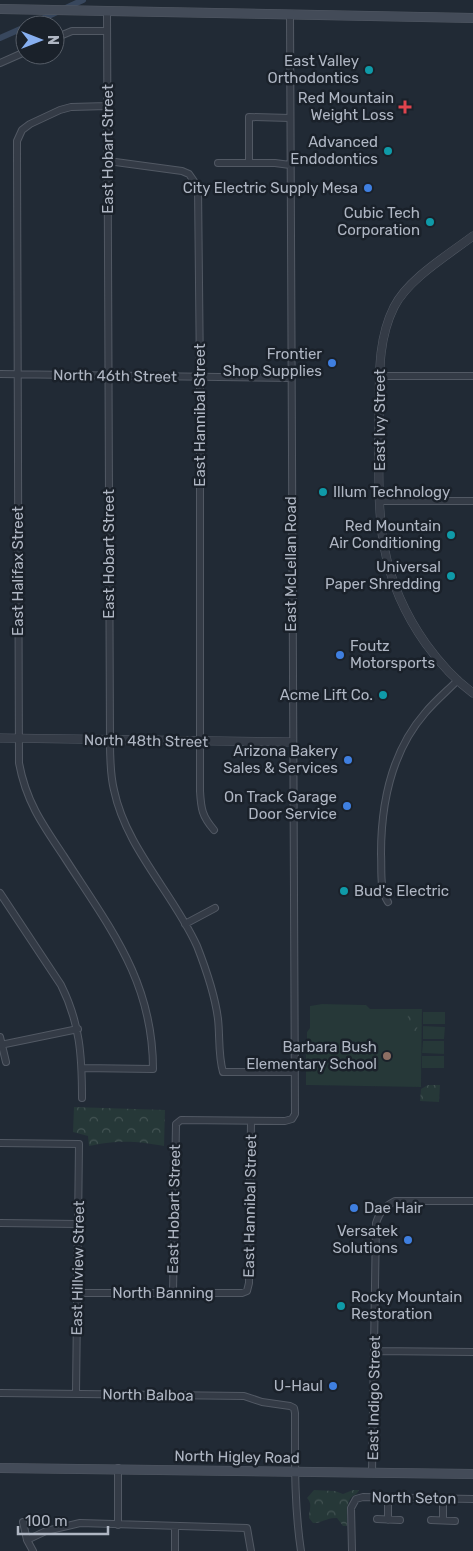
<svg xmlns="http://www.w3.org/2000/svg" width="473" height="1551" font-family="Rubik,sans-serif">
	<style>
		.green { fill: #263838 }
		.forest { fill: url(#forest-crowns) }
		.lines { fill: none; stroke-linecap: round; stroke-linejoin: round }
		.canal { stroke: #38475d; stroke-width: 6 }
		.minor-casing { stroke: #525964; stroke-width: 8 }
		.tertiary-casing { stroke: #525964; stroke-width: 9 }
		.secondary-casing { stroke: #525964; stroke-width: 10 }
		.minor { stroke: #343b46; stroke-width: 6 }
		.tertiary { stroke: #343b46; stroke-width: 8 }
		.secondary { stroke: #434b58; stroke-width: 9 }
		.culture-dot { fill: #0f9aa8; stroke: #1a212a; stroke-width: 2 }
		.health-dot { fill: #e0444e; stroke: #1a212a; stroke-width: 2 }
		.shop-dot { fill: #3f7fe0; stroke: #1a212a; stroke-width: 2 }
		.education-dot { fill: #8d6e63; stroke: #1a212a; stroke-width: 2 }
		.labels { text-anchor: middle; stroke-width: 5; stroke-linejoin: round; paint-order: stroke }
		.poi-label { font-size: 15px; fill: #afb6c3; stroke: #1a212a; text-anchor: end }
		.street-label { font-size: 15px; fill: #afb6c3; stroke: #1a212a }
	</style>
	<defs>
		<pattern id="forest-crowns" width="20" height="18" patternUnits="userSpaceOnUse" patternTransform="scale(1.25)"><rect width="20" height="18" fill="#263838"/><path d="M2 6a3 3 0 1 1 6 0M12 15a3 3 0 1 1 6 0" fill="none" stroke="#435353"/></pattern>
	</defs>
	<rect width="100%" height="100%" fill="#212a35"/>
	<path class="green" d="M322,1004L366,1005L370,1009H422L421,1087L306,1085V1047L307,1045V1032L310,1028V1006Z
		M423,1012H445V1024H423Z
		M423,1026L445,1027L444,1039H423Z
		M423,1041H444V1054L422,1053Z
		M422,1056H444V1068H422Z"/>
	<path class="forest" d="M408,1014H418L417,1031L407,1030Z
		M428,1085H440L439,1102L420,1101L421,1089Z
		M74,1107L165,1110L164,1146C134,1141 120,1140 89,1146L88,1136L73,1132Z
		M314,1490L335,1491L343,1494L353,1490H359C357,1495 353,1495 350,1499C346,1506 347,1518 347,1526H343L337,1518C328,1517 319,1524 313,1523L309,1518C309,1510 313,1504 307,1498Z"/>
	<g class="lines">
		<path class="canal" d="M29,25L83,0
			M0,38L25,27"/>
		<g class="minor-casing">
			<path id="minor" d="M107,10L110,741C110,757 110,774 114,790C126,848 173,893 197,946C206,969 215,995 218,1019C220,1036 218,1055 223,1072H294
				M55,38L72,31H107
				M0,63L25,52
				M108,161L182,171L189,174L198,187L200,378V791C201,809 202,816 214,830
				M218,163H275L290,165
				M249,163V117L290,118
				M0,374L291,378
				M380,376H473
				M379,501H473
				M0,893L61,985C80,1023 82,1056 82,1098
				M388,902C379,888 382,870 381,854C381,804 392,751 425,713C435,701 447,691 458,680
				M185,924L215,908
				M0,1037L6,1062
				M0,1045L78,1029
				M82,1068L153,1069C153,980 109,927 63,855C42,824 26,801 19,763L17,153V141L22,130L30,124L60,110L71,107L107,106
				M0,1143L79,1144L76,1393
				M0,1223L78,1224
				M78,1293H242L247,1291L249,1283L251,1121
				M173,1293L176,1124L181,1120L285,1121L292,1119L295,1114L290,14
				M375,1351L473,1352
				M0,1393L244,1396L262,1402L290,1406L294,1408L295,1413C295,1459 294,1505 301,1551
				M118,1468V1525
				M372,1473L376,1223C380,1211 384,1207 395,1201H473
				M443,1499V1520
				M377,1519L400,1520
				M388,1520V1498
				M431,1520L455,1521
				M23,1522L27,1540L33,1551
				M175,1527V1551
				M27,1540L46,1531L80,1523L247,1528L251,1551
				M352,1551L351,1508L356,1499L363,1497L473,1499"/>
		</g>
		<g class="tertiary-casing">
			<path id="tertiary" d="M473,236C448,255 408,279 394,307C376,343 380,383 379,422C379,509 373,569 426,644C439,662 455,680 473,693
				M0,738L292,742"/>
		</g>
		<g class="secondary-casing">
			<path id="secondary" d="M0,9L473,18
				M0,1468L473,1474"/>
		</g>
		<use href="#minor" class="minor"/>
		<use href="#tertiary" class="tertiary"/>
		<use href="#secondary" class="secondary"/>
	</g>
	<g class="culture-dot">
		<circle cx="369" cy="70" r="5"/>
		<circle cx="388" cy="151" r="5"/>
		<circle cx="430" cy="222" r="5"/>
		<circle cx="323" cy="492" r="5"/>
		<circle cx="451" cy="535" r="5"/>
		<circle cx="451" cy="576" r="5"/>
		<circle cx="383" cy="695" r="5"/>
		<circle cx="344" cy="891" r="5"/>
		<circle cx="341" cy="1306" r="5"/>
	</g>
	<path class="health-dot" d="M402.5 99.5h5v5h5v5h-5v5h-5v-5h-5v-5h5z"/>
	<g class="shop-dot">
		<circle cx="368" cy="188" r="5"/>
		<circle cx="332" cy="363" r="5"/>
		<circle cx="340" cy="655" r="5"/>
		<circle cx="348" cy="760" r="5"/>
		<circle cx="347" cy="806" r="5"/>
		<circle cx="354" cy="1208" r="5"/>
		<circle cx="408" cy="1240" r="5"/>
		<circle cx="333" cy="1386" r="5"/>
	</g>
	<circle class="education-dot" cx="387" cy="1056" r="5"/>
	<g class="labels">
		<g class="poi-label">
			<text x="359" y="66">East Valley<tspan x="359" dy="17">Orthodontics</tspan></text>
			<text x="394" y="103">Red Mountain<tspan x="394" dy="17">Weight Loss</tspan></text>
			<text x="378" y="147">Advanced<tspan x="378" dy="17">Endodontics</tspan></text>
			<text x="358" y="193">City Electric Supply Mesa</text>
			<text x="420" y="218">Cubic Tech<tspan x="420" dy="17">Corporation</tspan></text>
			<text x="322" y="359">Frontier<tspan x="322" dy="17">Shop Supplies</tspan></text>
			<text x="333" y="497" text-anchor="start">Illum Technology</text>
			<text x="441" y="531">Red Mountain<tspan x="441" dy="17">Air Conditioning</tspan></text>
			<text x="441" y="572">Universal<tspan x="441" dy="17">Paper Shredding</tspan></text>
			<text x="350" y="651" text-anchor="start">Foutz<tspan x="350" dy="17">Motorsports</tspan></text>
			<text x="373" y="700">Acme Lift Co.</text>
			<text x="338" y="756">Arizona Bakery<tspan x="338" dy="17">Sales &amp; Services</tspan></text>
			<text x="337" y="802">On Track Garage<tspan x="337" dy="17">Door Service</tspan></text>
			<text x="354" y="896" text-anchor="start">Bud's Electric</text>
			<text x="377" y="1052">Barbara Bush<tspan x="377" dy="17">Elementary School</tspan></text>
			<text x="364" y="1213" text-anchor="start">Dae Hair</text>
			<text x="398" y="1236">Versatek<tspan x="398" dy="17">Solutions</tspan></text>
			<text x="351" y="1302" text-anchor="start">Rocky Mountain<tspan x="351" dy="17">Restoration</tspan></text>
			<text x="323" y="1391">U-Haul</text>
		</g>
		<g class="street-label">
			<text transform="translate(108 149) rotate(-90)" y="5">East Hobart Street</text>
			<text transform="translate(115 376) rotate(1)" y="5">North 46th Street</text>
			<text transform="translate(200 415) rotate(-90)" y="5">East Hannibal Street</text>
			<text transform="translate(380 420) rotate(-90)" y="5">East Ivy Street</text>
			<text transform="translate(109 554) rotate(-90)" y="5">East Hobart Street</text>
			<text transform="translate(291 564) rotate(-90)" y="5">East McLellan Road</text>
			<text transform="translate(18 571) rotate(-90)" y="5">East Halifax Street</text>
			<text transform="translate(146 741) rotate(1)" y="5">North 48th Street</text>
			<text transform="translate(250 1206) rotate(-89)" y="5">East Hannibal Street</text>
			<text transform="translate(174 1209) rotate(-89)" y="5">East Hobart Street</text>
			<text transform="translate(78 1268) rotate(-89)" y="5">East Hillview Street</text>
			<text x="163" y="1298">North Banning</text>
			<text transform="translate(148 1395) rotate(1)" y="5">North Balboa</text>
			<text transform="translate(374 1398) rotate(-89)" y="5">East Indigo Street</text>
			<text transform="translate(237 1457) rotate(1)" y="5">North Higley Road</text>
			<text transform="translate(414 1498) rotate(1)" y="5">North Seton</text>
		</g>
	</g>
	<g transform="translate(40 40) rotate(90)"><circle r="24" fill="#1a212a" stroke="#565d67"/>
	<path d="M0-4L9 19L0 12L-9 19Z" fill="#87aff0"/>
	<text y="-8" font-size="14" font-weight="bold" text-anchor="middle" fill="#afb6c3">N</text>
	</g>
	<path d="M18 1526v8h90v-8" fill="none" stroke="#afb6c3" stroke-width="2.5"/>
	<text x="25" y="1526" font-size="15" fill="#afb6c3" stroke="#1a212a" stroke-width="4" paint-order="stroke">100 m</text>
</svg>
